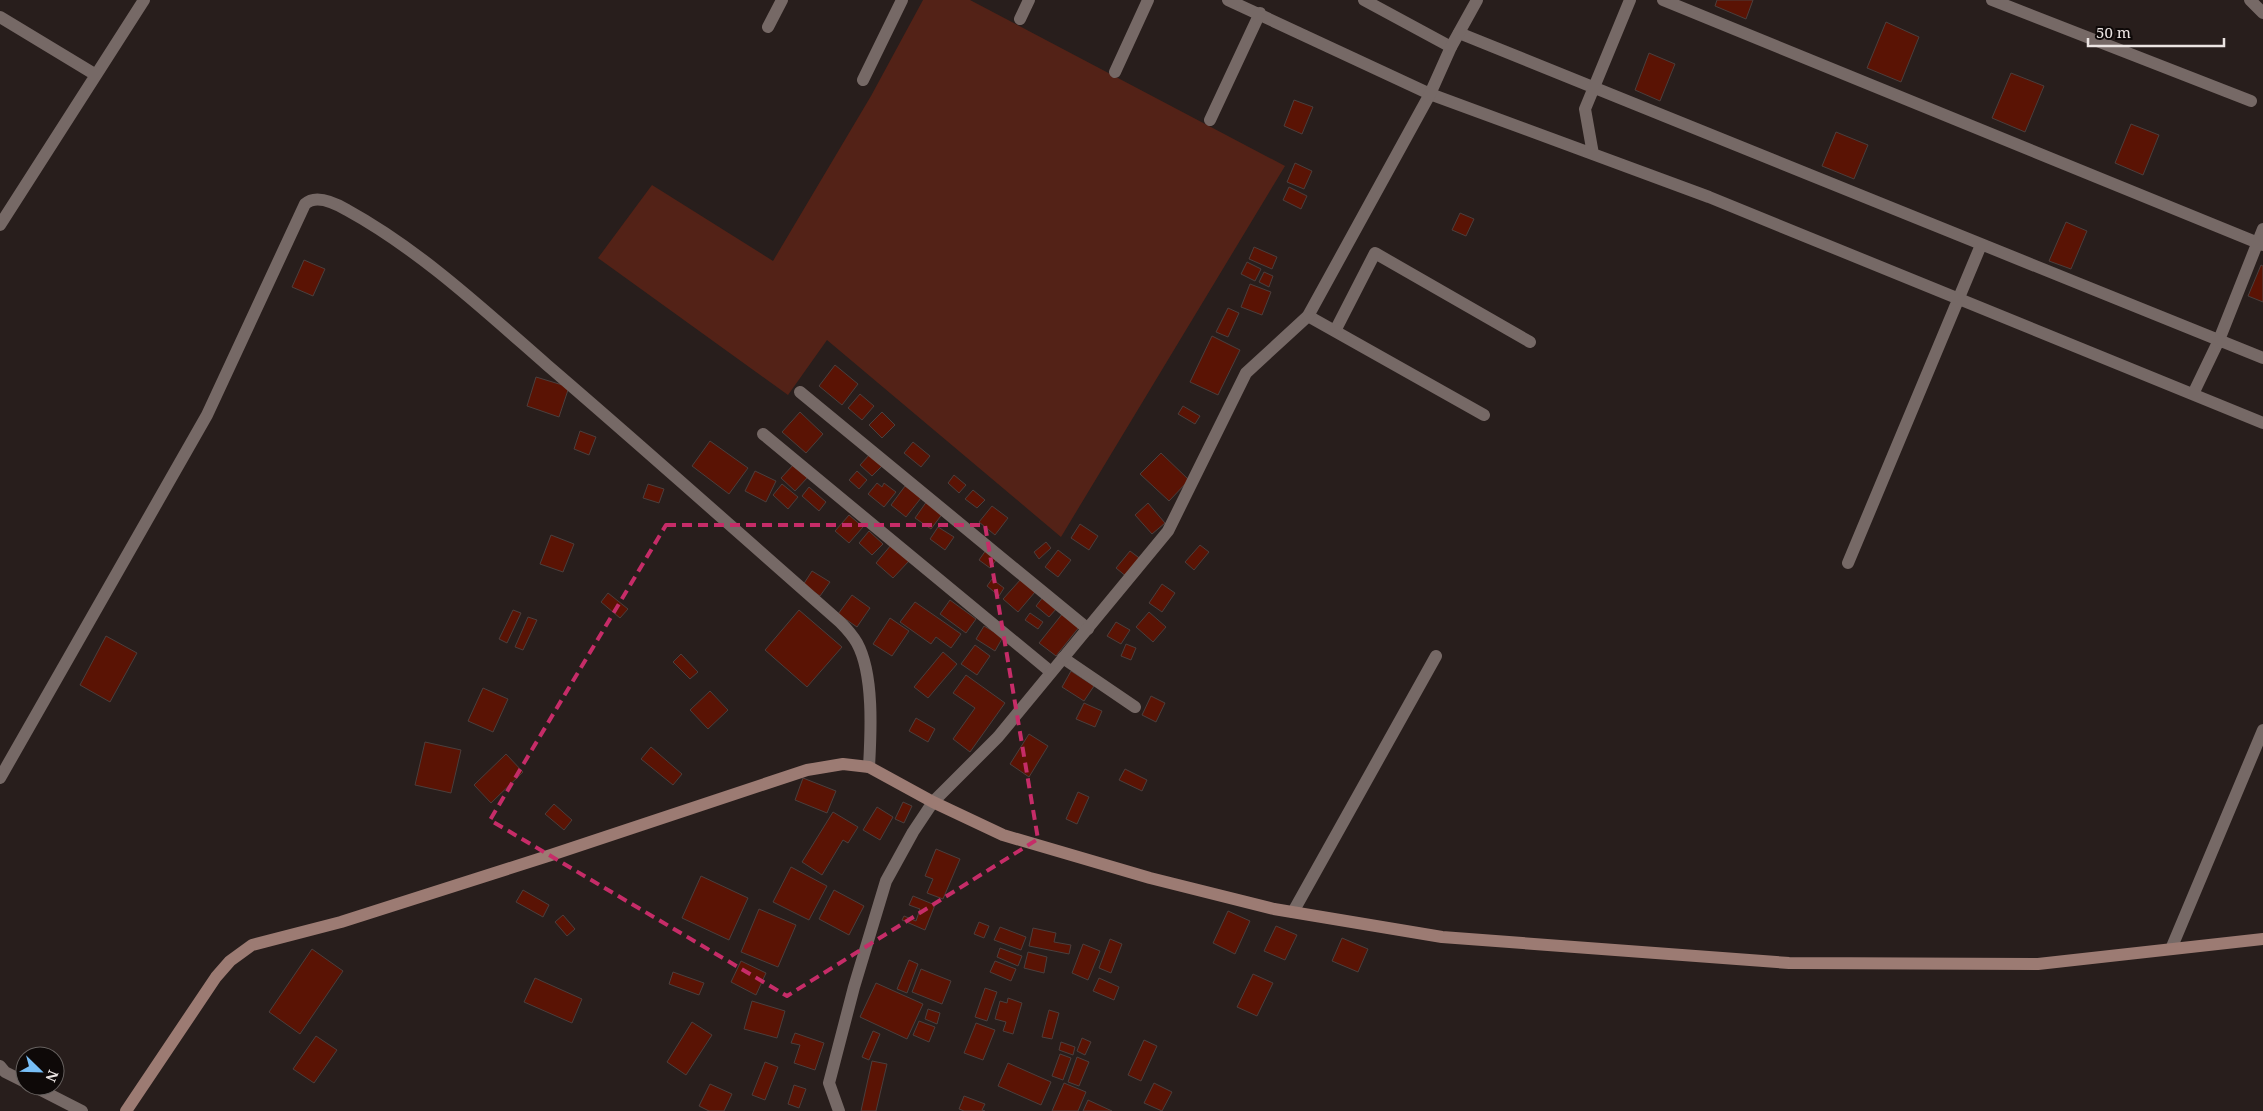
<svg xmlns="http://www.w3.org/2000/svg" width="2263" height="1111" font-family="'Noto Serif',serif">
	<style>
		.grass { fill: #532217 }
		.building { fill: #5a1304; stroke: #4b3f3d }
		.lines { fill: none; stroke-linecap: round; stroke-linejoin: round }
		.minor { stroke: #766966; stroke-width: 12 }
		.tertiary { stroke: #766966; stroke-width: 12 }
		.secondary { stroke: #9c7b73; stroke-width: 12 }
		.marked { fill: none; stroke: #c62c68; stroke-width: 4; stroke-dasharray: 10 6; stroke-linejoin: round }
	</style>
	<rect width="100%" height="100%" fill="#281e1c"/>
	<path class="grass" d="M923,0H970L1285,166L1061,537L827,340L788,395L598,258L652,185L773,261L871,96Z"/>
	<path class="building" d="M1717,0H1753L1746,19L1715,6Z
		M1886,22L1919,37L1901,82L1867,68Z
		M1649,53L1675,64L1660,101L1635,90Z
		M2011,73L2044,86L2025,132L1992,118Z
		M1294,100L1313,107L1302,134L1284,126Z
		M2131,124L2159,135L2143,175L2115,163Z
		M1836,132L1868,145L1854,179L1822,166Z
		M1295,163L1312,171L1304,189L1287,182Z
		M1289,187L1307,196L1301,209L1283,200Z
		M1460,213L1474,219L1466,236L1452,230Z
		M2066,222L2087,231L2071,269L2049,261Z
		M1254,247L1277,257L1272,269L1249,259Z
		M304,260L325,269L313,296L292,287Z
		M1247,262L1261,269L1255,281L1241,274Z
		M2261,265L2263,266V302L2248,296Z
		M1264,272L1273,276L1269,287L1259,282Z
		M1250,284L1271,292L1262,315L1241,307Z
		M1228,308L1239,313L1228,337L1216,332Z
		M1212,336L1240,350L1218,395L1190,382Z
		M835,365L858,384L842,405L819,386Z
		M536,377L569,387L559,417L527,406Z
		M860,394L874,406L862,420L848,408Z
		M1183,406L1200,416L1195,424L1178,414Z
		M800,412L823,434L806,453L782,432Z
		M882,412L895,425L882,438L869,425Z
		M580,431L596,437L589,455L574,449Z
		M710,441L748,468L729,494L692,466Z
		M913,442L930,456L921,467L904,453Z
		M1161,453L1189,480L1169,501L1140,474Z
		M870,454L882,466L872,476L860,465Z
		M794,464L808,477L795,491L781,478Z
		M755,471L776,481L766,502L745,491Z
		M857,471L867,480L859,489L849,480Z
		M954,475L966,485L959,493L948,483Z
		M877,483L882,487L884,483L896,492L884,507L868,494Z
		M648,484L664,489L659,503L643,498Z
		M782,484L798,497L788,509L773,495Z
		M905,486L921,498L906,517L891,505Z
		M809,487L826,502L819,511L802,496Z
		M973,490L985,500L977,508L965,499Z
		M927,501L943,513L931,529L915,518Z
		M1148,503L1165,523L1152,534L1135,515Z
		M992,506L1008,518L995,535L979,522Z
		M849,515L863,527L849,543L835,531Z
		M1080,524L1098,536L1089,550L1071,538Z
		M938,527L954,537L945,550L930,539Z
		M869,531L883,544L872,555L859,543Z
		M551,535L574,544L563,572L540,564Z
		M1046,542L1051,548L1039,559L1034,552Z
		M891,545L909,561L893,578L876,563Z
		M1200,545L1209,552L1194,570L1185,562Z
		M986,550L997,559L990,568L979,560Z
		M1058,550L1071,560L1058,577L1045,567Z
		M1130,551L1142,560L1128,578L1116,568Z
		M812,571L830,582L820,596L803,585Z
		M992,579L1004,588L999,596L987,586Z
		M1021,579L1035,592L1018,612L1003,599Z
		M1162,584L1175,593L1162,612L1149,603Z
		M608,593L628,609L620,618L601,602Z
		M852,595L870,608L857,627L838,614Z
		M1043,597L1057,608L1049,617L1036,606Z
		M950,600L976,619L966,633L940,614Z
		M915,602L961,634L951,648L936,637L931,644L900,622Z
		M513,610L521,613L507,643L499,639Z
		M799,610L842,647L807,687L765,650Z
		M1149,612L1166,627L1153,642L1136,627Z
		M1030,613L1043,622L1038,629L1025,620Z
		M1063,613L1080,626L1056,656L1039,643Z
		M528,617L537,620L523,650L515,647Z
		M890,618L909,631L892,656L873,644Z
		M1116,622L1130,630L1121,644L1107,636Z
		M984,626L1003,637L995,651L976,639Z
		M106,636L137,653L110,702L80,685Z
		M1126,644L1136,648L1131,660L1121,656Z
		M975,645L990,656L977,675L961,664Z
		M943,652L957,664L928,698L914,687Z
		M681,654L698,672L690,679L673,662Z
		M1071,671L1094,686L1084,701L1062,687Z
		M966,675L1005,703L970,752L953,739L975,708L953,693Z
		M483,688L508,699L493,732L468,721Z
		M710,691L728,710L708,729L690,710Z
		M1151,696L1165,703L1156,722L1142,715Z
		M1084,703L1102,711L1095,727L1076,719Z
		M916,718L935,729L928,742L909,731Z
		M1029,734L1048,746L1029,777L1010,764Z
		M425,742L461,750L451,793L415,785Z
		M651,747L682,774L673,785L641,759Z
		M506,754L523,772L491,803L474,785Z
		M1125,769L1147,780L1142,791L1119,780Z
		M803,778L836,791L827,813L795,800Z
		M1078,792L1089,797L1077,824L1066,819Z
		M903,802L912,806L904,823L895,819Z
		M554,804L572,820L564,830L545,814Z
		M877,807L893,817L880,840L863,830Z
		M833,812L858,827L848,843L843,840L822,875L802,862Z
		M936,849L960,859L943,899L927,893L933,879L925,876Z
		M791,867L827,886L809,920L773,902Z
		M701,876L748,898L729,940L682,918Z
		M523,890L549,905L543,917L516,902Z
		M834,890L864,906L849,935L819,919Z
		M913,896L935,905L925,930L902,920L904,916L916,921L920,909L909,905Z
		M759,909L796,925L778,967L741,952Z
		M1228,911L1250,921L1235,954L1213,943Z
		M563,915L575,929L567,936L555,922Z
		M979,922L989,926L984,938L974,934Z
		M1276,926L1297,935L1285,960L1264,951Z
		M1000,927L1026,937L1021,950L994,940Z
		M1033,928L1056,933L1054,942L1071,945L1069,954L1029,946Z
		M1342,938L1368,949L1358,972L1332,961Z
		M1110,939L1122,944L1111,973L1099,968Z
		M1083,944L1100,951L1088,980L1072,973Z
		M1000,948L1022,956L1018,966L997,957Z
		M312,949L343,971L300,1034L269,1012Z
		M1028,952L1047,957L1044,973L1024,968Z
		M909,960L918,964L907,993L897,989Z
		M741,961L766,973L756,995L731,982Z
		M995,961L1016,969L1011,981L990,972Z
		M921,969L951,981L942,1004L912,992Z
		M673,972L704,983L699,995L669,984Z
		M1253,974L1273,983L1257,1016L1237,1007Z
		M535,978L582,999L572,1023L524,1002Z
		M1099,978L1119,987L1114,1000L1093,991Z
		M876,983L923,1004L907,1039L860,1017Z
		M985,988L997,992L987,1021L975,1017Z
		M1008,998L1022,1003L1013,1034L1003,1031L1006,1022L995,1019L1000,1001L1007,1003Z
		M752,1001L785,1011L777,1038L744,1029Z
		M928,1009L940,1013L937,1024L925,1019Z
		M1049,1010L1059,1013L1052,1039L1042,1037Z
		M919,1021L935,1027L929,1042L913,1035Z
		M692,1022L712,1035L686,1075L667,1062Z
		M976,1023L995,1030L983,1060L964,1053Z
		M873,1031L880,1034L869,1060L862,1057Z
		M795,1033L824,1043L815,1070L794,1063L800,1045L791,1043Z
		M316,1036L337,1050L314,1083L293,1069Z
		M1082,1038L1091,1042L1085,1055L1077,1051Z
		M1144,1040L1157,1046L1141,1081L1128,1075Z
		M1061,1042L1075,1047L1073,1055L1059,1050Z
		M1060,1054L1071,1058L1063,1080L1052,1076Z
		M1077,1057L1089,1062L1079,1086L1068,1082Z
		M872,1061L887,1064L876,1111H861Z
		M765,1062L778,1067L765,1100L752,1095Z
		M1008,1063L1051,1082L1041,1105L998,1086Z
		M1064,1083L1086,1092L1078,1111H1052Z
		M1154,1083L1172,1092L1162,1111L1144,1103Z
		M710,1084L732,1094L724,1111H709L699,1106Z
		M794,1085L806,1089L799,1108L788,1104Z
		M964,1096L985,1104L982,1110L985,1111H964L959,1109Z
		M1088,1100L1112,1111H1083Z"/>
	<g class="lines">
		<path class="minor" d="M1228,0L1430,94L1709,197L2263,423
			M1364,0L1451,47
			M1663,0L2263,245
			M1992,0L2251,101
			M2250,0L2263,13
			M0,17L96,75
			M1020,19L1029,0
			M768,27L782,0
			M1459,33L2263,358
			M1115,72L1148,0
			M863,80L902,0
			M1210,120L1260,13
			M1593,154L1585,109L1630,0
			M0,225L144,0
			M1308,316L1484,415
			M1335,331L1375,253L1530,342
			M800,392L1088,629
			M2193,394L2219,340L2263,229
			M763,434L1051,672
			M1848,563L1981,245
			M1063,658L1135,707
			M0,778L207,415L305,204C316,194 335,203 347,210C420,250 484,310 547,365C645,449 742,536 840,622C846,628 853,636 857,643C874,674 871,732 869,767
			M1293,912L1436,656
			M2171,949L2263,730"/>
		<path class="tertiary" d="M0,1066L5,1072L25,1082
			M33,1086L82,1111
			M839,1111L829,1083L854,987L886,881L913,832L933,802L998,737L1168,531L1246,373L1308,316L1430,94L1451,47L1477,0"/>
		<path class="secondary" d="M126,1111L216,977L230,961L252,945L341,922L551,855L807,770L843,764L869,767L933,802L1003,835L1150,878L1274,909L1442,937L1789,963L2038,964L2263,939"/>
	</g>
	<path class="marked" d="M666,525H985L1038,839L787,996L490,820Z"/>
	<g transform="translate(40 1071) rotate(113)"><circle r="24" fill="#0e0908" stroke="#66615f"/>
	<path d="M0-4L9 19L0 12L-9 19Z" fill="#78bff7"/>
	<text y="-8" font-size="14" font-weight="bold" text-anchor="middle" fill="#ebe4e2">N</text>
	</g>
	<path d="M2088 38v8h136v-8" fill="none" stroke="#ebe4e2" stroke-width="2.5"/>
	<text x="2096" y="38" font-size="15" fill="#ebe4e2" stroke="#0e0908" stroke-width="4" paint-order="stroke">50 m</text>
</svg>
